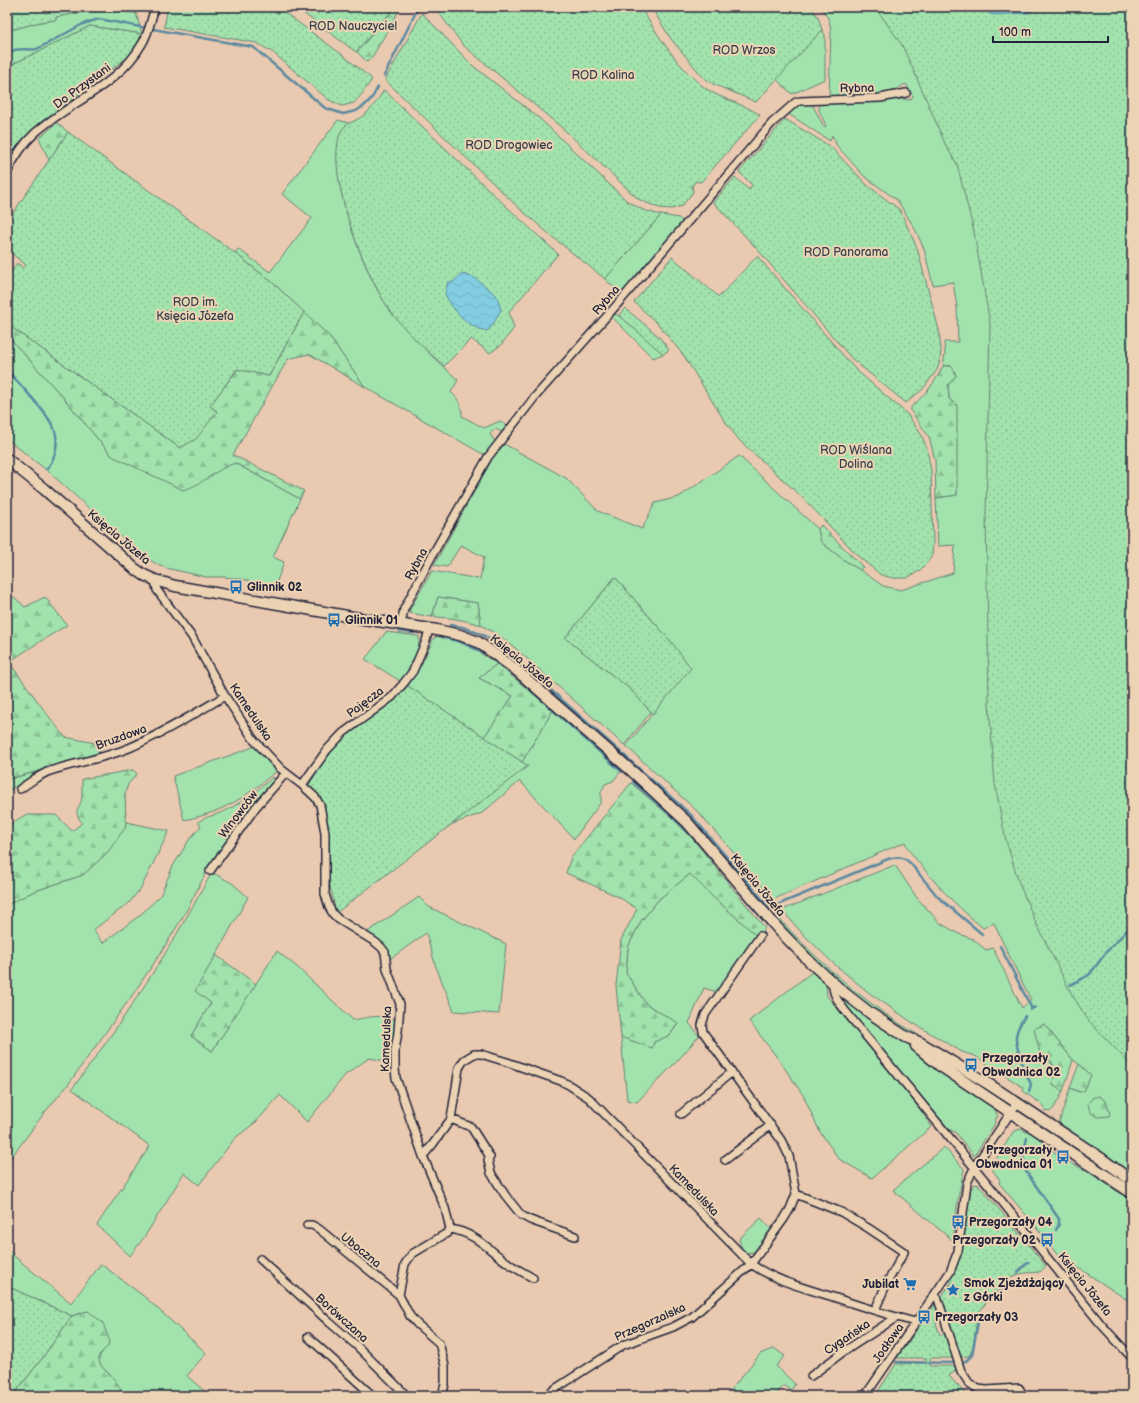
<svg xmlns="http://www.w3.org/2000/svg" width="1139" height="1403" font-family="'Balsamiq Sans',sans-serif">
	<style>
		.grass { fill: #a2e3ad; stroke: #628274 }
		.forest { fill: url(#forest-firs); stroke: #628274 }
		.park { fill: url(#park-dots); stroke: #628274 }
		.water { fill: url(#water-waves); stroke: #5c89a0 }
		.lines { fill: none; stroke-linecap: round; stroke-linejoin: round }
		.stream { stroke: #5c89a0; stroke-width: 2.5 }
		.minor-casing { stroke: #22223b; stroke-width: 10 }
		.secondary-casing { stroke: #22223b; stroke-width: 13 }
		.minor { stroke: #ebd3b3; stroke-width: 7 }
		.secondary { stroke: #ebd3b3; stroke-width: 10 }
		.labels { text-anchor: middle; stroke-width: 4; stroke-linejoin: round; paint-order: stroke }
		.park-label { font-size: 12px; fill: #353f4c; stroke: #ebd3b3 }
		.street-label { font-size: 12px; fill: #22223b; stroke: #ebd3b3 }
		.poi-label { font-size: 12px; font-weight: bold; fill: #22223b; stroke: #ebd3b3; text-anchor: start }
	</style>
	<defs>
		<pattern id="forest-firs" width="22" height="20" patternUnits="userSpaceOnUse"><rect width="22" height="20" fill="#a2e3ad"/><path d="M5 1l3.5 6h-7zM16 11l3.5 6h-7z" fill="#8bc296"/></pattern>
		<pattern id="park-dots" width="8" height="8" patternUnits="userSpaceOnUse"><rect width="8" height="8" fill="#a2e3ad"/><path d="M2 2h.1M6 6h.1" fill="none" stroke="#8bc296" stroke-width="1.8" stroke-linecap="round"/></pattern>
		<pattern id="water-waves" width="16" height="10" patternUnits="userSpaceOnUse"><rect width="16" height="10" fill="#83cde3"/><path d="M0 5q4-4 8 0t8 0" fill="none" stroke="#71b0c4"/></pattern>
	</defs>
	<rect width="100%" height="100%" fill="#e9cab0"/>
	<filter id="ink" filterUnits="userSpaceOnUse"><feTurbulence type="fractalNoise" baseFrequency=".025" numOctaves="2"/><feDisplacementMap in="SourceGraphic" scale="8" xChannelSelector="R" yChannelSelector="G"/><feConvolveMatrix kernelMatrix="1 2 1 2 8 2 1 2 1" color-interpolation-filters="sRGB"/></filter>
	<g filter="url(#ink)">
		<path class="grass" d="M821,7H896L914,26L1132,698V1174L1059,1123L1070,1088L1079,1092L1091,1075L1079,1064L1073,1060L1044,1024L1048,1057L1055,1071L1053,1084L1063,1091L1054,1108L1050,1112L1045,1111L1044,1106L1023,1091L1024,1088L975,1056L962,1052L913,1023L868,992L833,963L802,933L782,910L895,865L917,898L940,923L959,934L973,939L986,950L993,948L1022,1008L1031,1000L1003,943L994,923L983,928C961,910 942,891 924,869C917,860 909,852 905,842L772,900L754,876L697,811L626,746L653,713L673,644L615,577L565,638L630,689L651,712L624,745L514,647L498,635L481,625L478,603L438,597L432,617L410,613L409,611L432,571L480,579L484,557L461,545L447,567L434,565L492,459L504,444L566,478L598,511L642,529L655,503L679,497L739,456L818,529L821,542L844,560L860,570L883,586L901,590L953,573L955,545L938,546L936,498L957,495L948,385L956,375L952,366H943L945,354L944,342H958L957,307L953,282L933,285L924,249L915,229L901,206L897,200L864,176L837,146L832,135L830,141L787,113C796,106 801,103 812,104L824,127L826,126L819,110V106L823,102L906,99L907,100L911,99L913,96L906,84C897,87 898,92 888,95L829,97L831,30L829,20Z
			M113,10L136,13L142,34L90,26L7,67V31L40,22L56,20V17L89,11Z
			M822,30L825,35V79L792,94L776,79Z
			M338,120L349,123C346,126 341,130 340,135C326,177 365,278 392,313C411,337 435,359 458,380L451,392C459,400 462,405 462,416L484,428L500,421L507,426L502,432L495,429L490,434L495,442L486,454L481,453L365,387L329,336L273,283L235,253L238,249L270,272L312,218L282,194Z
			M661,215L679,218L682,221L680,228L625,291L619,292L605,279Z
			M616,314L646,337L663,354L653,358L612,317Z
			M7,335L62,396L112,456L227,465L235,463L300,499L273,557L284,562L273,592L247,580L225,577H206L166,568L158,565L141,555L50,473L7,439Z
			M386,632L419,636V648L407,673L400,681L365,659L374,648Z
			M439,635L465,643L497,664L479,678L513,696L484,737L408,686C417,671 427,656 433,639Z
			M553,710L621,771L613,781L605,784L601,792V802L574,839L520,781L482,813L450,825L527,766L522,762Z
			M256,746L277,771C267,778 258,787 247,794C229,807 206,816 184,820L173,776Z
			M36,772L7,792V778L9,779Z
			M273,777L275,779L246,815L209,867L184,915L160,954L131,997L67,1086L45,1112L7,1163V905L32,892L83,875L125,828L126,822L169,831L141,888L129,903L93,930L103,943L140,915L160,896L173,866L189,840L201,826L198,822C207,816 217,815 227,810C244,801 259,789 273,777Z
			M213,873L232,883L248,897L196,991L211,1003L191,1036L212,1051L277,951L297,967L353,1020C365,1018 387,1012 397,1022L391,1062L369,1058L345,1075L307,1122L280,1095L256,1122L235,1138L199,1185L184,1173L145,1236L130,1256L97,1225L150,1146L72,1089C96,1057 119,1025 141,991C166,954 188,915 210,876Z
			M690,874L714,898L759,937L717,992L704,988L689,1023L699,1036L679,1059L637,1102L627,1100L621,1037L652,1048L654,1042L670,1035L678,1024L646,1004L626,973L628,947L641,921L659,899Z
			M419,897L429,907L506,944L499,1014L454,1011L436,967L426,933L390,959C383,942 382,942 366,933Z
			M774,915L777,916C809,952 844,984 884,1013C906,1029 931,1042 954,1056L953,1058C910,1039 862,1003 826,972C807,955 790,935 773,916Z
			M812,972L826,983L827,996L918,1106L931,1127L872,1178L839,1159L820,1132L803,1095L779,1060L749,1021Z
			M842,998H845L904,1041L917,1053L994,1107L998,1117L996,1118L994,1125L974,1156L956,1133L949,1129L842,1002Z
			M1021,1129L1026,1132L1030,1131L1061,1158L1087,1171L1132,1201V1303L1068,1261L1061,1260L1042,1234L999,1183L1000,1180L993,1171V1164L1013,1132L1017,1130Z
			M944,1147L964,1169L958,1199L953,1241L893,1190Z
			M761,1218L772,1230L754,1252L747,1253L742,1249L739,1239Z
			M7,1248L15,1257L71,1303L101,1264L146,1298L206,1353L187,1376L210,1396H124C121,1391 118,1384 114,1379C102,1365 90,1363 108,1346L88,1311L72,1316L7,1286Z
			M772,1349H775L785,1356L776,1366L795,1384L791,1390L784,1385L775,1396H726L760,1354Z"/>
		<path class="forest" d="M395,7H401L371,59L367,62L357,52Z
			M57,123L68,132L49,160L39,138Z
			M304,312L329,336L365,387L309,354L288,359L233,455L304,491L300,499L235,463C216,469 203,485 183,490L112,456L62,396L7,335V324L180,448L217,411L209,406L238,369L269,376Z
			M943,366H952L956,376L948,385L949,399L957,405V495L936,498L935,460L929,437L911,411V407C925,395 935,383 943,366Z
			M821,525L863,567L860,570L844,560L821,542L818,529Z
			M14,597L25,607L45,597L67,625L30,648L9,662L47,714L65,737L95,743L101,754L9,779L7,778V599Z
			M438,597L478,603L481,625C465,620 449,617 432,617Z
			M497,664L553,710L522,762L484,737L513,696L479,678Z
			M133,770L137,774L128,784L125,794L126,822L125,828L107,853L83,875L32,892L7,905V845L8,844L7,828L12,823L25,815H56L72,831L82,823C71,808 81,810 82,796C82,790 82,785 82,779Z
			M631,783L671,817L692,838L765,928L759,938L737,918L714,898L690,874L659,899L641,921L628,947L626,973L646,1004L678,1023L670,1035L654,1042L652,1048L621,1037L616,986L621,940L637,909L619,897L566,873L571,857Z
			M216,955L256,984L212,1051L191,1036L211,1003L195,991Z
			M1044,1024L1073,1060L1063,1091L1053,1084C1056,1068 1055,1060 1040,1053L1034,1029Z
			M1079,1064L1091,1075L1084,1091L1080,1092L1070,1088Z
			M1099,1096L1106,1101L1110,1114L1109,1116L1097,1117L1090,1112L1088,1104L1092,1098Z
			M88,1311L103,1323L109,1340L108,1346L99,1355V1361L102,1367L115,1380L124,1396H13L43,1357L72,1316Z"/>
		<path class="park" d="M7,7H138L136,13L113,10L89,11L56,17V20L40,22L7,31Z
			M168,7H277L344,56L372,79L363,93L354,103L342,106L329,100L272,52L257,43L164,27Z
			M295,7H395L356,52Z
			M444,7H640C658,35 677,67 705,88C722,100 743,103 760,115L701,182L696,181L692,186L693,192L682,206L671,209L659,208L638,199L568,133L463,45L439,13Z
			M651,7H811L818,17L822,30L756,102L713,84L703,77L671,39Z
			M875,7H1132V1066L1088,1020L1071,993L1035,921L1019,883L1005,837L995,784L989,704L986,514L990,324L974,232L957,164L946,146L927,101L902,45Z
			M422,13L472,65L539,118L627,201L643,210L661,215L605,279L555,239L520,209L385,80Z
			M90,26L142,34L133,53L81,93L37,125L23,140L7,161V67Z
			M384,90L508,208L558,254L509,312L514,328L501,345L490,353L471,339L444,366C427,351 404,330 391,312C366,277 325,176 340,134C344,122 355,122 363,116C372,109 378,100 384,90Z
			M785,119L831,147L867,185L900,210L917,248L939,330L941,350L940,361L937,370L923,389L906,403L852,359L758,250L713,202L735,177L749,190L752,185L739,172Z
			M68,132L235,253L273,283L304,312L269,376L237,369L210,406L217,412L196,439L180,448L7,324V277L17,263L23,268L26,265L7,250V222Z
			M757,256L855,369L907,414L921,434L927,449L931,470L933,543L932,556L926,564L919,571L907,578H893L881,575L860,558L803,498L739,440L724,420L684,356L658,324L634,302L672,257L719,297Z
			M625,308C639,321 659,333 669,350L663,354L619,315Z
			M615,577L673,644L691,668L653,714L630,689L565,638Z
			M408,686L528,766L336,913L328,876L326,827L321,800L309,785L324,758L343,738Z
			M975,1184L979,1185L1046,1266L1040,1272C1029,1273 1016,1272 1007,1280C1000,1288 983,1304 979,1313C974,1326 976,1345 969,1356L960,1357L941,1300L942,1296L951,1283V1277L962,1250L968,1195L971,1187L973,1188Z
			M7,1286L72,1316L43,1357L13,1396H7Z
			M936,1303L942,1317L935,1320L940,1335L947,1333L955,1358H930V1366H956L955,1371L949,1376L967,1396H875L896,1364L926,1363V1358H897Z"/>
		<path class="water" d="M976,7H1037V9L1027,13L993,15Z
			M462,274L475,278L497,296L501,310L492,326L487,331C468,328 453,310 445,294L448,282H453Z"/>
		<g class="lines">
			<path class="stream" d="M153,29L253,47L325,108L343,114L356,111L364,106L372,98L378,87
				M7,56C14,45 27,51 37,49L83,24L99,19L146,28
				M384,76L417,10
				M7,370C19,384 50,415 55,431C59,445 55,458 47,469
				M450,625L462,627L483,635L502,647L562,700L691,815L763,900L770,909
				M399,631L413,633
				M442,637L461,642L484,653
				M505,667L622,772
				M633,782L672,816L694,838L770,928
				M777,905L888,859C898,856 903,856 911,864L938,897L982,934
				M1000,946L1032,1009
				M1070,985L1089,975L1108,950L1132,925
				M1030,1010L1035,1007
				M1025,1016C1021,1022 1017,1030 1016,1036C1015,1046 1026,1075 1031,1084L1029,1092
				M1027,1138L1023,1155L1025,1170L1059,1219V1224L1056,1230
				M1018,1272L1028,1262
				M999,1293L1009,1282
				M896,1362L954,1363L966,1361L972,1355L978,1322L983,1313"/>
			<g class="minor-casing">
				<path id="minor" d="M7,173C14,158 23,144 35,133C70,102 118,86 142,44C149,33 151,19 155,7
					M155,580L157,590L192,637L225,696L254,740L281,769L302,785L315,797L320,805L325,833V894L329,907L333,914L338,919L375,942L381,947L385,952L387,969L400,1004L398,1032L395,1050V1069L396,1078L423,1156L445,1208L450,1229L447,1233L412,1254L405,1264L399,1295L410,1316L417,1324L439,1343L445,1366V1384L442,1396
					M401,625L404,609L434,552L488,457L534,398L622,299L772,123L796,102L800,101L880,98L906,93
					M302,785L327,750L343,733L392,697L403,684L413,671L426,641L429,629
					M20,789L36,778L47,772C73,763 102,759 129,748C162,734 194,714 225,696
					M210,871L256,807L286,773
					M833,983C832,995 840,1004 847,1013L987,1183L1100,1323L1132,1358
					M681,1114L732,1072
					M451,1119L471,1127L490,1157L488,1160L491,1173L505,1195L521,1215L530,1220L575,1236
					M423,1156L433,1144L451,1119L459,1068L464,1060L474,1054H481L507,1062L561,1081L569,1085L589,1098L751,1264C775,1281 805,1288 833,1297C860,1306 888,1315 915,1322
					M725,1160L771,1125
					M796,1194L841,1212L868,1228L904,1252L886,1285L875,1310
					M307,1225H312L319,1229L399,1295
					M450,1229C474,1232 489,1250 508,1263C516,1269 525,1273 533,1278
					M260,1259L329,1322L356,1345L407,1396
					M935,1295L938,1299L961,1371L969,1383L978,1389L987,1390L1019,1388L1024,1396
					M308,1337L373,1396
					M811,1376L843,1352L897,1317
					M546,1396L555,1389L623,1345L673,1327L692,1317L751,1264L784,1219L790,1209L796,1194L789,1156L781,1140L703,1032L702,1025L705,1015L760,936
					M865,1396L950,1272L958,1251L967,1183L974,1168L1017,1103"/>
			</g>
			<g class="secondary-casing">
				<path id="secondary" d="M7,459L44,489L134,568L144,575L155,580L175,586L364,619L437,630L460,635L478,642L515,669L633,772L687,822L779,930L810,962L842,991L870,1013L906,1037L921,1043L990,1085L1102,1159L1132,1181
					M916,1046L939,1065L1132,1193"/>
			</g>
			<use href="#minor" class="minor"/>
			<use href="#secondary" class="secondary"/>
		</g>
	</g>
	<defs>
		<g id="bus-bare" transform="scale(1.08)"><path d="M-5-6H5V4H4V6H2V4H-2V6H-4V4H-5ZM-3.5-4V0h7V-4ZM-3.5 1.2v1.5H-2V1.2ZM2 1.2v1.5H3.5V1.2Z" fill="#1f6fb2" stroke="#ebd3b3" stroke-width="2.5" paint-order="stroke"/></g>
		<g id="supermarket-bare" transform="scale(1.08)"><path d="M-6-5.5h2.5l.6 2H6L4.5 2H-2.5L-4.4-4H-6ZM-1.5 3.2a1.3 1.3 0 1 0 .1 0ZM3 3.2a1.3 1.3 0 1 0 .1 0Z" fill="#1f6fb2" stroke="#ebd3b3" stroke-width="2.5" paint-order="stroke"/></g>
		<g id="sight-bare" transform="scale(1.08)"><path d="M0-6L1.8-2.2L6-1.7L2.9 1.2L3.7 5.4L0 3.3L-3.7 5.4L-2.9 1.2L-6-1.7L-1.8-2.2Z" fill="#1f6fb2" stroke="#ebd3b3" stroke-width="2.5" paint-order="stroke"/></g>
	</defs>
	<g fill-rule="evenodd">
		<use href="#bus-bare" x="236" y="587"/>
		<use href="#bus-bare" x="334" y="620"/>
		<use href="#bus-bare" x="971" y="1065"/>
		<use href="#bus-bare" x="1063" y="1157"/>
		<use href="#bus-bare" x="958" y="1222"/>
		<use href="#bus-bare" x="1047" y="1240"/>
		<use href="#supermarket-bare" x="910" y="1284"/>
		<use href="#sight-bare" x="953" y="1290"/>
		<use href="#bus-bare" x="924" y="1317"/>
	</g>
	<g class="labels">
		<g class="park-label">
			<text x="353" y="30">ROD Nauczyciel</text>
			<text x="744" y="54">ROD Wrzos</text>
			<text x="603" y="79">ROD Kalina</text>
			<text x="509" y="149">ROD Drogowiec</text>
			<text x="846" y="256">ROD Panorama</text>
			<text x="195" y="306">ROD im.<tspan x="195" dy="14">Księcia Józefa</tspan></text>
			<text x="856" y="454">ROD Wiślana<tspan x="856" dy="14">Dolina</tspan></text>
		</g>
		<g class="street-label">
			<text transform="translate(82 86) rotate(-36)" y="4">Do Przystani</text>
			<text transform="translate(857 88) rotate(-1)" y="4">Rybna</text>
			<text transform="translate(606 300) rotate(-49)" y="4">Rybna</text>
			<text transform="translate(119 537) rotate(40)" y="4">Księcia Józefa</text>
			<text transform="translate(416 564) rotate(-62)" y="4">Rybna</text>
			<text transform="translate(522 661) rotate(39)" y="4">Księcia Józefa</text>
			<text transform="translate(365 702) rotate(-37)" y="4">Pajęcza</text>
			<text transform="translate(251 712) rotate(56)" y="4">Kamedulska</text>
			<text transform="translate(121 737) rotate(-20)" y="4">Bruzdowa</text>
			<text transform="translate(238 814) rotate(-53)" y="4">Winowców</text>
			<text transform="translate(758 885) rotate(50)" y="4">Księcia Józefa</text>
			<text transform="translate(386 1039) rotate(-88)" y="4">Kamedulska</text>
			<text transform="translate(694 1190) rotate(46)" y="4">Kamedulska</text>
			<text transform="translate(361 1250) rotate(39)" y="4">Uboczna</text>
			<text transform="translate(1085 1284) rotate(51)" y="4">Księcia Józefa</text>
			<text transform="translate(342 1318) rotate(42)" y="4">Borówczana</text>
			<text transform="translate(650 1322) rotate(-24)" y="4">Przegorzalska</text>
			<text transform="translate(847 1337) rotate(-34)" y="4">Cygańska</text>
			<text transform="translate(888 1343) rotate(-55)" y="4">Jodłowa</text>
		</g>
		<g class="poi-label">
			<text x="247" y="591">Glinnik 02</text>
			<text x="345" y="624">Glinnik 01</text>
			<text x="982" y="1062">Przegorzały<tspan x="982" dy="14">Obwodnica 02</tspan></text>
			<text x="1052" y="1154" text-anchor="end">Przegorzały<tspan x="1052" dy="14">Obwodnica 01</tspan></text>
			<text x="969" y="1226">Przegorzały 04</text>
			<text x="1036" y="1244" text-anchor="end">Przegorzały 02</text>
			<text x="964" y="1287">Smok Zjeżdżający<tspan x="964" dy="14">z Górki</tspan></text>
			<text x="899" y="1288" text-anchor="end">Jubilat</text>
			<text x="935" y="1321">Przegorzały 03</text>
		</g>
	</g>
	<rect width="1139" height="1403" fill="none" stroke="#ebd3b3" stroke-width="24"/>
	<rect x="12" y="12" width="1115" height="1379" fill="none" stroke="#22223b" stroke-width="1.5" filter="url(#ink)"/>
	<path d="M993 36v6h115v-6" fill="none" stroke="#22223b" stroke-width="2"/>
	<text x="999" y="36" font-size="12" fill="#22223b" stroke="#ebd3b3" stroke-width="3" paint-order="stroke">100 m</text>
</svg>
